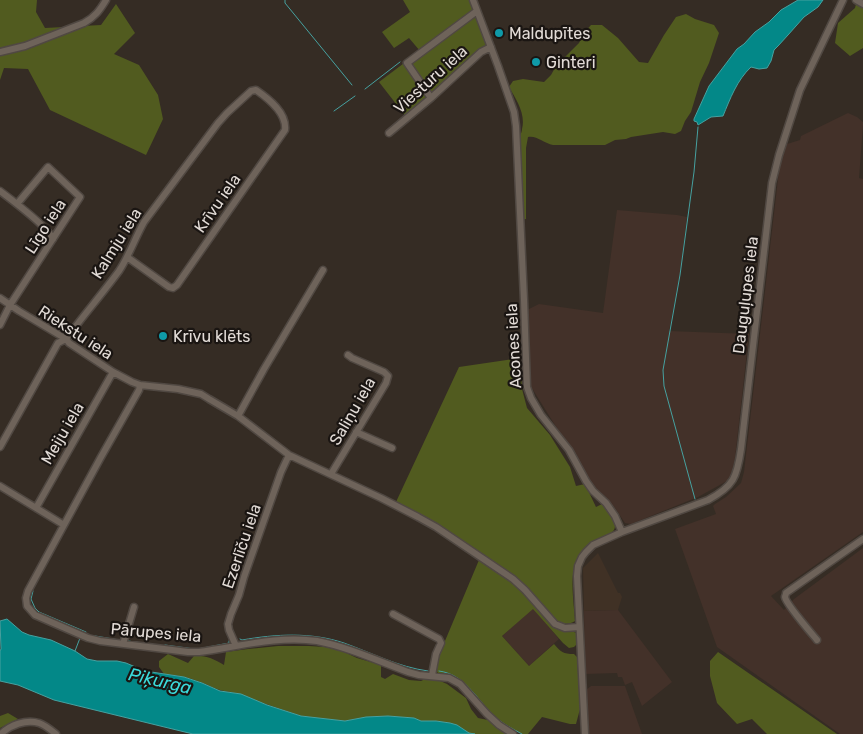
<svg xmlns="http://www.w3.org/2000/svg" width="863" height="734" font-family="Rubik,sans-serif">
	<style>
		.built { fill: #403125 }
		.industrial { fill: #433129 }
		.green { fill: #515b1f }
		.water { fill: #038888; stroke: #46a1a0 }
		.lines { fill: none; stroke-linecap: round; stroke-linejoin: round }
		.stream { stroke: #46a1a0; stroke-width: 1 }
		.minor-casing { stroke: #504842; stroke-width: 9 }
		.minor { stroke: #6e635a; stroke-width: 6 }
		.culture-dot { fill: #0f9aa8; stroke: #1a1512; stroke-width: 2 }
		.labels { text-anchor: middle; stroke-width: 4.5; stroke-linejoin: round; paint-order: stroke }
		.poi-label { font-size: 16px; fill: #e3dcd7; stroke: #1a1512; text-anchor: start }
		.street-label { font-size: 16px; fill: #e3dcd7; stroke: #1a1512 }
		.water-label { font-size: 18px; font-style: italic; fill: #3bdadb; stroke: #1a1512 }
	</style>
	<rect width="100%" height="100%" fill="#352c24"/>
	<path class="built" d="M598,553L618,593H620L622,597L618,610L584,611L583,568Z"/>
	<path class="industrial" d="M848,113L857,117L863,122V125L859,178L863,179V532L771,596L784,610L794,599L863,548V734H840L717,647L675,529L716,514L713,506L715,504L726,497L741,483L744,472L778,179L779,169L787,144L800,140L801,136Z
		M617,210L677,215L687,217L680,274L669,331L749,334L735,458L731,476L727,481L698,497L631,524L625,523L615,508L591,483L530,385L527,310L539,304L603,313Z
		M533,608L559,639L529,666L502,636Z
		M618,610L672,682L642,706L632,682L625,685L622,677H618L617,673L585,674L584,611Z
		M591,686H625L642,734H588L586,690Z"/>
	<path class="green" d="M0,0H37L36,12L45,28L101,25L116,4L135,33L114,54L139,65L158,95L163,119L146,155L50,110L28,69L4,68L0,80Z
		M403,0H473L491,47L407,118L379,82L420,51L409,38L394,48L382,32L410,12Z
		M857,0H863V48L850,56L835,43L838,23L855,8Z
		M686,14L695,19L714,25L719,33L709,63L700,82L691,112L685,121L681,131L675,134L663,132L631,137L626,139L615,140L605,145H553C544,143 536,135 528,137L526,148V219L520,220L518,140C519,137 522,133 522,129C526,114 516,99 509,87L513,81L523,79L544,82L551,75L556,66L579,43L584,33L591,25H602L618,38L639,62L648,63L664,35L676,17Z
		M520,358L522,389L527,408L550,435L570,467L576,486L585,484L596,507L602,504C607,507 609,511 612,516C623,536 602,535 590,544C585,547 580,553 577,559C569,576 574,603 575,621C555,634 536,596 524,585C512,575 499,567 487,558C469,546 451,532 433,521C421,514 408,508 396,502L459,367Z
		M479,560L515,585L555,628C562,632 570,629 576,633V645L574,647L569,648L563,643L533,609L502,636L529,666L554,644C561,652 563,654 574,654L577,657L580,709L576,724H570L542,717L528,734H522L501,723L488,712L458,680L447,675L438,673L436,671L437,660Z
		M278,646H309L325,647L342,651L357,658L381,665V677L385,679L393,674L409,680L421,681L427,678L438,680L447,684L466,698L471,709L478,718L488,720L507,734H475L469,733L457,725L450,723L436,721H421L414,718L388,716L366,717L345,721L301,716L231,692C218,691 211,686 200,682C188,677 176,675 164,674L159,667V661L168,654L188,663L194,656C205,655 214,659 224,665L226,652L248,649Z
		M718,652L837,734H767L752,719L737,724L717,703L710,676V661Z
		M8,713L18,719L0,728V716Z"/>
	<path class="water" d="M798,0H823L818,7L804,17L788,35L778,46L774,50L771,61L767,68L759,69L751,67C737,80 730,99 723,116L711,117L698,125L697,122L694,121V119L709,86L737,49L744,44L755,32L769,22L781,10Z
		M7,619L22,632L29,635L51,640L75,651L87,659L97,661H117L126,663L145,671L184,677L202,683L220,691L241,694L267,705L301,716L345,721L366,717L388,716L414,718L421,721H436L450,723L457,725L469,733L475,734H193L54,700L18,685L0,681V651L1,649L0,621Z"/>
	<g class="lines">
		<path class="stream" d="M285,0V3L352,85
			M365,89L400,62
			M334,111L355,96
			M695,499L664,386L663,370L680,275L694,172L698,127
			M33,591L31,599L35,608L39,612L86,632
			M95,636L119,640
			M240,639L242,640C276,634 311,632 344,643C372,653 398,667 428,671
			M128,641L156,645
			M165,645L194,649
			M198,649L229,643V641
			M75,651L80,638
			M439,671C464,674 476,698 492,714C501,723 511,728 522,734"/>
		<g class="minor-casing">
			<path id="minor" d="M473,0L498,66L514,112L516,126L524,300L527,387L531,398L541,415L569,450L586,481L593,491L606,503L615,516L622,532
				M856,0L863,4
				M0,52L25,46L84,23C95,17 100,10 106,0
				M431,98L407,63L477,11
				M389,133L431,98L481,52L491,47
				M0,191C12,200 48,227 53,239
				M0,298L19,311L66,339L69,343L113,372L132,382L140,385L178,389L201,394L209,399L238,416L289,455L381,498L418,517L436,527L513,579L525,590L555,624L565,628L579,627
				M0,325L10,305L80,197L48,167L17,204
				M140,385L139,390L101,457L28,591L26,598L27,606L35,615L88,638L100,641L188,652H199C237,647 278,635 317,641C348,647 378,661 408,672L419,675L449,678L460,684L487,714L499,725L513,734
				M238,416L264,369L323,270
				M356,432L392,448
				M0,447L58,343L66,339C83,316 102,294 119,271C129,256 135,238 144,222L218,123L227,113L251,91L256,90C269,99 287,113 285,130L177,285L173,288L169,287L127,257
				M331,474L386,383L388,376L384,372L352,358L348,355
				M0,486L64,525
				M36,508L113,372
				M393,614L439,639L441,643L436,654L432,675
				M817,640C812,634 786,604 785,597C785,596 786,595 786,593L863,539
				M123,644L134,607
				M236,646L229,630L228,624L231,614L239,595L244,577L281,472L289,455
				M1,734C10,725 26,719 39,723C45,725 51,730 56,734
				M585,734L577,576L578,566L582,557L586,552L593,545L622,532L708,500C734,486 737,477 741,449L772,183L779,155L800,90L843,0"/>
		</g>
		<use href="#minor" class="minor"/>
	</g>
	<g class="culture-dot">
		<circle cx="499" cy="33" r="5"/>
		<circle cx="536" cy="62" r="5"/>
		<circle cx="163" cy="336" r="5"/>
	</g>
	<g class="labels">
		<g class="poi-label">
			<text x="509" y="39">Maldupītes</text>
			<text x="546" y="68">Ginteri</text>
			<text x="173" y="342">Krīvu klēts</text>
		</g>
		<g class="street-label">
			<text transform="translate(430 79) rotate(-42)" y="6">Viesturu iela</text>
			<text transform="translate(217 203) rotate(-55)" y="6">Krīvu iela</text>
			<text transform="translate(45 226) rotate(-57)" y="6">Līgo iela</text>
			<text transform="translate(116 243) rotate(-58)" y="6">Kalmju iela</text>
			<text transform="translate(745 295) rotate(-83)" y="6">Dauguļupes iela</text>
			<text transform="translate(76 332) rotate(33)" y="6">Riekstu iela</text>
			<text transform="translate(513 346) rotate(-93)" y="6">Acones iela</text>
			<text transform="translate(352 411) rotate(-60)" y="6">Saliņu iela</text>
			<text transform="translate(62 433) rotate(-60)" y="6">Meiju iela</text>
			<text transform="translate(241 546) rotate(-71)" y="6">Ezerlīču iela</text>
			<text transform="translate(156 632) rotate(5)" y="6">Pārupes iela</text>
		</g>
		<g class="water-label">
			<text transform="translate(160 681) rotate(13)" y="6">Piķurga</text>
		</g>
	</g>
</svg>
